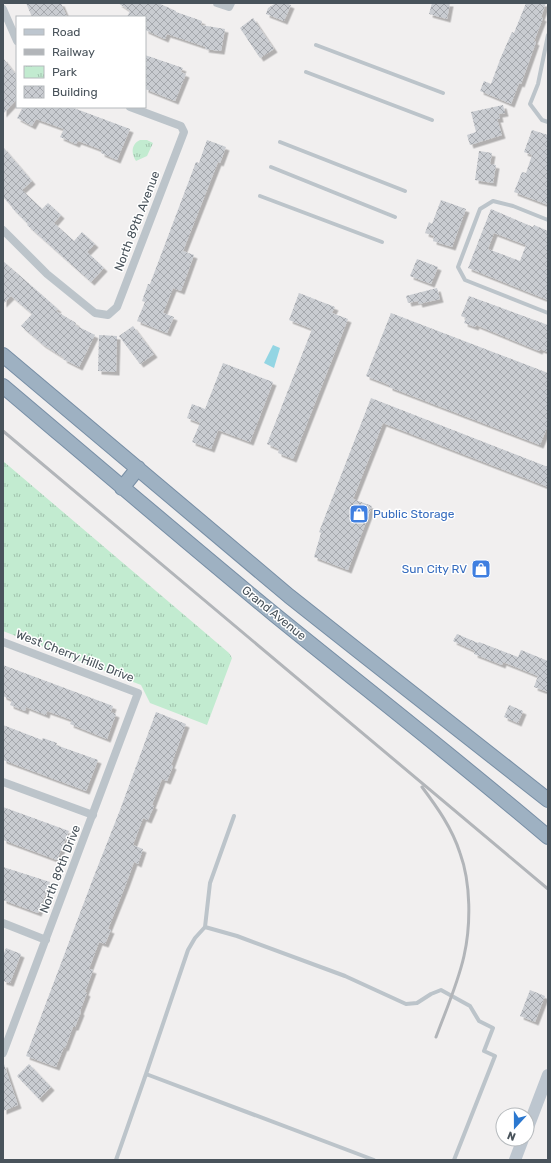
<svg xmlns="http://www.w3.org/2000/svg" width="551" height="1163" font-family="Rubik,sans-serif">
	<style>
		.park { fill: url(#park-tufts) }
		.water { fill: #93d5e3 }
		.building { fill: url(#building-cross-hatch); fill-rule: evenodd; filter: url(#shadow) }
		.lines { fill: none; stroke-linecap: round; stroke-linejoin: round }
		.trunk-casing { stroke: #778ea5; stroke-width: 16 }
		.service { stroke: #bcc4ca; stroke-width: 4 }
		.minor { stroke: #bcc4ca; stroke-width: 8 }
		.secondary { stroke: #bdc6cf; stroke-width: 12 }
		.trunk { stroke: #9eb1c2; stroke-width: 14 }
		.rail { stroke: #b2b5b9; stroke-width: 3 }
		.labels { text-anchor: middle; stroke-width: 3; stroke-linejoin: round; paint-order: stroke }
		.street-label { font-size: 12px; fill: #49535b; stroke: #fff }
		.shop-label { font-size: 12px; fill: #366cbe; stroke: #fff; text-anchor: start }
	</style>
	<defs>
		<pattern id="park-tufts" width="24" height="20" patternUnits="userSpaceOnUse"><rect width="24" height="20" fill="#c2ebd0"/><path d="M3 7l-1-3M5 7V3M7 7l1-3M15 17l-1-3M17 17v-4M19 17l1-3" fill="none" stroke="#a0c1ac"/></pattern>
		<pattern id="building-cross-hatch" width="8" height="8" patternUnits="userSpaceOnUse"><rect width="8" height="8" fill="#c9ccd1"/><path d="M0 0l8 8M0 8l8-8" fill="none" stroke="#a5a8ad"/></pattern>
		<filter id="shadow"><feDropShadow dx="3.5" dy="3.5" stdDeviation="0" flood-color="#0004"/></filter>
	</defs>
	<rect width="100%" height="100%" fill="#f1efef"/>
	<path class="park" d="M140,140H147L153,143L147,156L136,161C131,154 131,144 140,140Z
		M3,461L229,653L232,658L207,725L150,703L141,685L3,631Z"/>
	<path class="water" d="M273,345L280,348L274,368L264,363Z"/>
	<path class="building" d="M26,3H61L67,17H32Z
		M118,3H158L176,11V12L202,21L201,25L225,29L221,51L205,49L206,47L167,34L165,39L145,30V17H127L130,11Z
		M276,3H286L291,5L284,21L266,14L268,8Z
		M432,3H450L447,19L429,14Z
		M526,3H546L541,17L543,18L534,41L536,42L521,84L519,83L511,104L480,91L484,81L491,84L501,57L512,32L514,33Z
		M253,18L274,49L260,58L240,28Z
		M145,55L183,68L181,72L186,74L175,101L145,89Z
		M3,58L17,76V99L3,114Z
		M503,105L505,113L499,114L500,119H497L502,135L470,145L467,135L476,132L471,112Z
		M23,107H71L130,129L117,160L101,153L102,150L78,141L76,144L60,137L64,129L36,119L32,126L17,118Z
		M532,130L548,135V205L514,192L522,172L526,173L532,155L524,152Z
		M207,140L226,147L220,163L218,162L183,251L194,255L181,291L173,288L163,313L174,317L167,333L137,321L145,302L142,301L148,284H150L196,162L199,163Z
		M3,147L32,181L22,190L42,209L48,203L61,215L54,223L74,241L82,232L95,244L87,252L104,268L91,282L27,225L28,224L12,208V207L3,197Z
		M479,151L492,153L490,164L496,165L493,183L475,180Z
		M441,200L466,209L452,247L433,241L434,236L425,233L429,222L432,224Z
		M491,209L533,227L534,225L548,231V300L468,268ZM494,233L526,245L520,261L488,249Z
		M417,259L438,267L431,284L410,276Z
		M3,261L58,309L56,311L76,323L75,325L95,335L79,367L63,359L64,358L42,344L21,326L32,314L11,296L3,304Z
		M437,288L440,299L419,304L418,301L408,303L406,296Z
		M299,293L335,307L332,313L348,319L293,459L278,453L279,449L267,444L312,329L289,320Z
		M469,296L548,325V352L540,349L539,351L476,325L475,327L464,323L466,318L461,316Z
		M391,313L548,373V425L540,445L389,387V385L366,376Z
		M133,326L154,354L140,364L119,336Z
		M99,335L117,336L116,372L98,371Z
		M223,363L273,382L250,442L218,430L211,449L192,442L200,423L187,418L192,404L205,409Z
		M371,398L548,467V487L383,423L353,499L372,506L348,570L314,557L321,533L319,532Z
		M457,634L478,643L479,642L518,657L521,650L548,661V692L534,687L538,676L503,662L502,665L474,654L475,651L453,641Z
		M3,665L113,706L111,712L116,714L107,739L70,724L72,720L47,711L46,715L26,707L25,711L10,705L12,700L3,696Z
		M509,705L523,711L518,723L504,717Z
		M156,712L186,724L171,765L173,766L167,781L162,779L152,805L154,806L148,820L143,818L133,845L143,849L138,864L134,862L126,884L108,929L111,930L105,944L99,942L89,969L93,970L85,992L87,993L80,1011L81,1012L75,1027H73L65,1048L64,1047L56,1067L26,1056L94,876L120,810Z
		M3,725L42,740L43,738L57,743L56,745L98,760L86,791L3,760Z
		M3,807L69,831L57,860L3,840Z
		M3,867L50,882L38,913L3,900Z
		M6,948L21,954L10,983L3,981V956Z
		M530,990L545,996L535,1022L520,1016Z
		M3,1064H4L18,1105L3,1111Z
		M29,1064L51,1087L39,1099L17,1076Z"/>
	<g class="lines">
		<g class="trunk-casing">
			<path id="trunk" d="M3,355L289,596L356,649L548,800
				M3,386C94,463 184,540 275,615C366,689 459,761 548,837
				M122,488L138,468"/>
		</g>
		<path class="service" d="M548,35L538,84L530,104L542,120L548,122
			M316,45L443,93
			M306,72L432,120
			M280,142L405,191
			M271,167L395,217
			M260,196L382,242
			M548,220L513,206L493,201L480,209L458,267L465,280L548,313
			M205,927L210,883L234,816
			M146,1074L188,950L195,938L205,927L237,936L345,976L406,1004L417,1003L431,994L441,990L470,1006L479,1021L493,1028L484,1051L495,1056L454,1160
			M116,1160L146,1074L374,1160"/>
		<path class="minor" d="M217,3L229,7L231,3
			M3,9L17,41
			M3,230L47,274L95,313L108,315L117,307L184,132L181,126L130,107
			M3,642L138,693L3,1053
			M3,782L93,815
			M3,923L46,940"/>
		<path class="secondary" d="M527,1130L548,1075
			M515,1160L523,1139"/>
		<use href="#trunk" class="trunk"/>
		<path class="rail" d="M3,431L548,889
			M422,787C437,807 452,828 460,853C471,883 471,925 464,956C458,983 446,1010 436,1037"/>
	</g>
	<defs>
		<g id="shop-square" transform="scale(1)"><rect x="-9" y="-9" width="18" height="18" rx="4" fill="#3f7fe0" stroke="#fff"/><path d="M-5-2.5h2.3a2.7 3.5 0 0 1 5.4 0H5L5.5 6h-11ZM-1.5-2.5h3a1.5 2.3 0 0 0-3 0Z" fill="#fff"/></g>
	</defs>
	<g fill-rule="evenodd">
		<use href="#shop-square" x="359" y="514"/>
		<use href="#shop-square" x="481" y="569"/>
	</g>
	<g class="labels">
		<g class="street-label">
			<text transform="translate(137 221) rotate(-69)" y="4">North 89th Avenue</text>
			<text transform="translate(274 613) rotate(39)" y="4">Grand Avenue</text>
			<text transform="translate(75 656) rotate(21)" y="4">West Cherry Hills Drive</text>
			<text transform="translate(60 869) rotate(-69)" y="4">North 89th Drive</text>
		</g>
		<g class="shop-label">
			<text x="373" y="518">Public Storage</text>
			<text x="467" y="573" text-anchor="end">Sun City RV</text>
		</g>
	</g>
	<rect width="551" height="1163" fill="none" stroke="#49535b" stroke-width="8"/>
	<rect x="16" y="16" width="130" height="92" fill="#ffffff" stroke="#b6babd"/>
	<rect x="24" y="29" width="20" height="6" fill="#bdc6cf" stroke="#b6babd"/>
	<text x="52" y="36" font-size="12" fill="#49535b">Road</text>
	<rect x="24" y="49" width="20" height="6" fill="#b2b5b9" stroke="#b6babd"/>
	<text x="52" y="56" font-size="12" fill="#49535b">Railway</text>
	<rect x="24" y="66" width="20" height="12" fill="url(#park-tufts)" stroke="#b6babd"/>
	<text x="52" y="76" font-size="12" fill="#49535b">Park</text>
	<rect x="24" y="86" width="20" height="12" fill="url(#building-cross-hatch)" stroke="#b6babd"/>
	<text x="52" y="96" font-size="12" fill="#49535b">Building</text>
	<g transform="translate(515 1127) rotate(201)"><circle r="19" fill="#ffffff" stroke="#b6babd"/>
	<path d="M0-3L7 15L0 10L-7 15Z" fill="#2b78d0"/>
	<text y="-6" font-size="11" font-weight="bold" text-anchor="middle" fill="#49535b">N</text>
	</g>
</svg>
